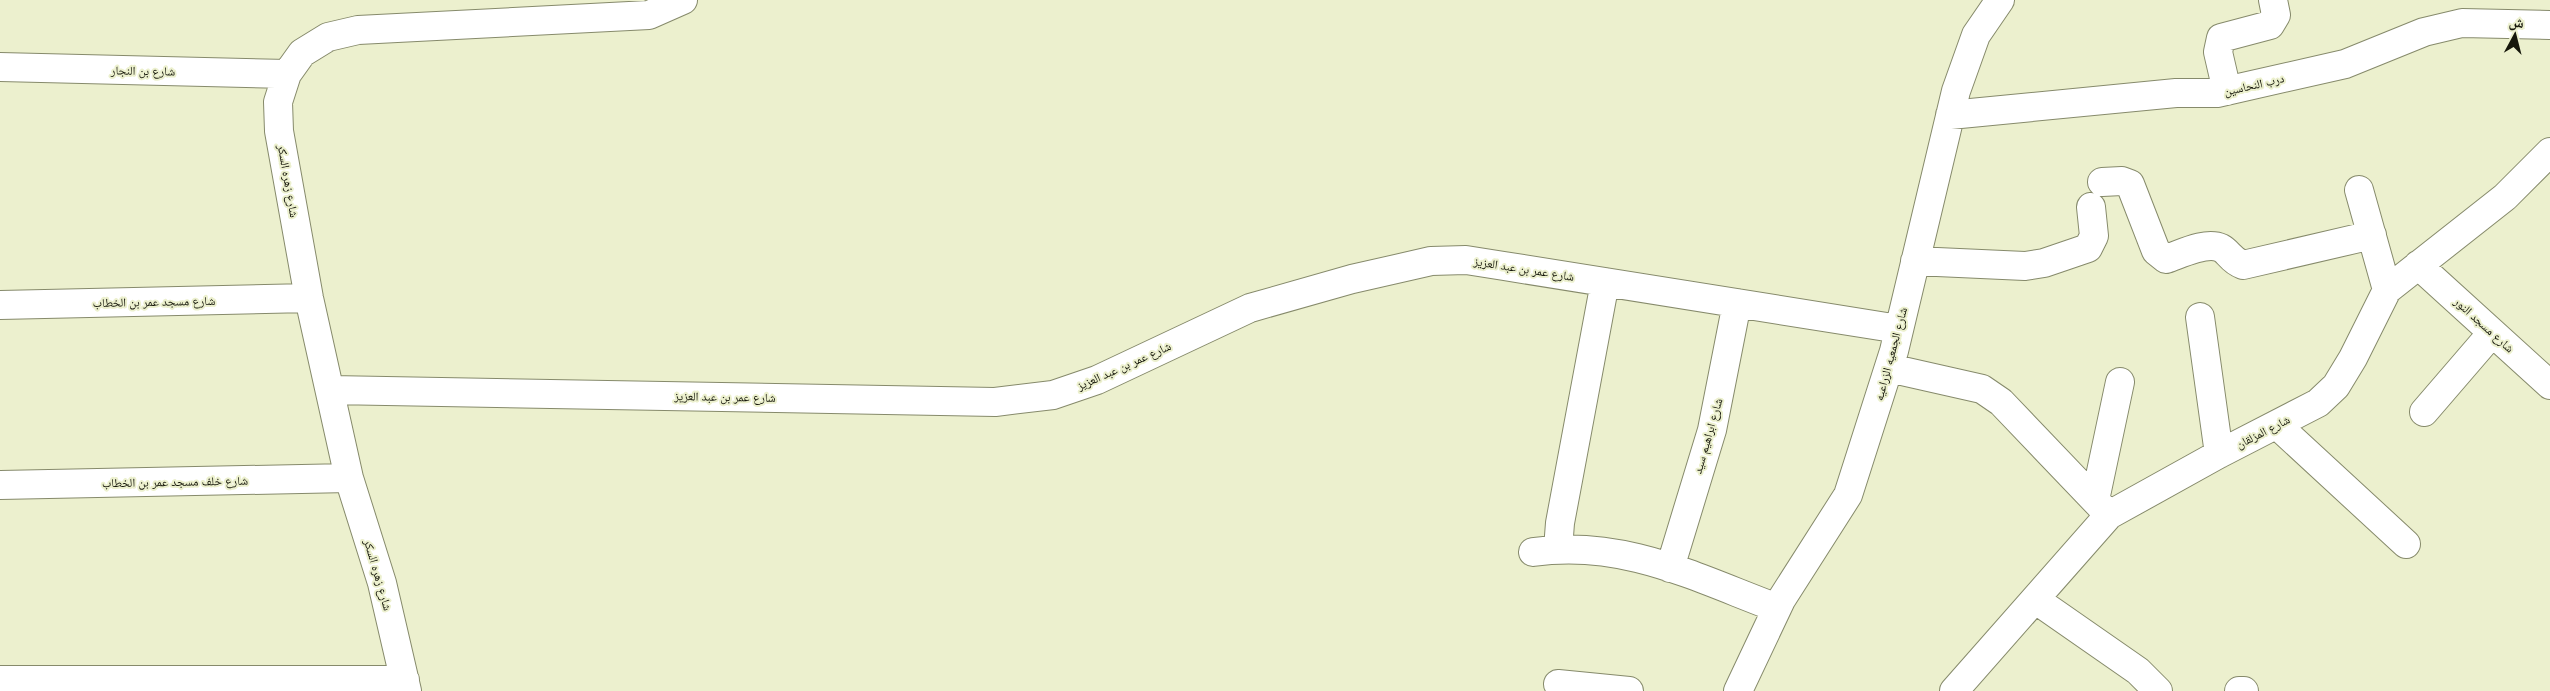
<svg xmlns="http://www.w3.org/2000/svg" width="2550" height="691" font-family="Quicksand,'Noto Naskh Arabic',sans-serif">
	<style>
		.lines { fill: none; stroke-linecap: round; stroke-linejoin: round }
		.street-casing { stroke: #868a6b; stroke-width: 30 }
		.street { stroke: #fff; stroke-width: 28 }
		.labels { text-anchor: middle; stroke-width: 4; stroke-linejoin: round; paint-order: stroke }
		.street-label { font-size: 12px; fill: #16170b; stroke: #ecf0ce }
	</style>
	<rect width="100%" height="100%" fill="#ecf0ce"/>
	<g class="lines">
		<g class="street-casing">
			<path id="street" d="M0,67L287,74
				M2227,91L2218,52L2221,38L2270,25L2276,15L2273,0
				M1950,115L2176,93H2217L2345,64L2424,32L2462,23L2550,25
				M2102,182L2122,181L2130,184L2156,251L2166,259C2181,254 2206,241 2221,248C2229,252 2230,260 2243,265L2372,235
				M2359,190L2387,290
				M1915,261L2025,266L2044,263L2088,248L2094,236L2091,207
				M2418,265L2550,385
				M0,305L309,298
				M2200,317L2219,454
				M1889,368L1982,389L2001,402L2109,515
				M331,390L995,402L1053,395L1097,380L1250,308L1352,279L1431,261L1466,260L1504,266L1899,329
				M2424,412L2492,333
				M2277,425L2406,544
				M0,485L349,478
				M2095,500L2120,382
				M1558,549L1560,523L1605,282
				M1533,552C1623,539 1694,577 1777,608
				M1670,568L1712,430L1737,303
				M2036,600L2138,671L2158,691
				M0,680H405
				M1558,684L1629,691
				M407,691L382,583L349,478L309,298L279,131L278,102L287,74L302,53L328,37L358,30L649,15L683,0
				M1738,691L1781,600L1848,495L1894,351L1956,91L1976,35L2000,0
				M1954,691L2109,515L2219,454L2318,403L2336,386L2353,358L2387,290L2505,197L2550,152
				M2239,691H2244"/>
		</g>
		<use href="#street" class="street"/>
	</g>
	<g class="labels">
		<g class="street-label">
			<text transform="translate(143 71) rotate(1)" y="4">شارع بن النجار</text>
			<text transform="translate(2254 85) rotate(-13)" y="4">درب النحاسين</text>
			<text transform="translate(288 181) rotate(80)" y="4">شارع زهره السكر</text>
			<text transform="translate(1524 269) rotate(9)" y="4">شارع عمر بن عبد العزيز</text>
			<text transform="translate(154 302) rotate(-1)" y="4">شارع مسجد عمر بن الخطاب</text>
			<text transform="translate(2484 325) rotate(42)" y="4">شارع مسجد النور</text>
			<text transform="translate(1891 354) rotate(-75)" y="4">شارع الجمعيه الزراعيه</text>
			<text transform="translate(1124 366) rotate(-24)" y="4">شارع عمر بن عبد العزيز</text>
			<text transform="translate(725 397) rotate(1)" y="4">شارع عمر بن عبد العزيز</text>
			<text transform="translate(2263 432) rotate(-27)" y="4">شارع المزلقان</text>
			<text transform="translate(1708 436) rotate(-74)" y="4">شارع ابراهيم سيد</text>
			<text transform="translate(175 482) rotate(-1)" y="4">شارع خلف مسجد عمر بن الخطاب</text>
			<text transform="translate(378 575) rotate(74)" y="4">شارع زهره السكر</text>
		</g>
	</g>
	<g transform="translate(2515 35) rotate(7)" stroke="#ecf0ce" stroke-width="4" paint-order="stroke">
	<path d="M0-4L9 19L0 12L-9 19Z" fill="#16170b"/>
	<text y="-8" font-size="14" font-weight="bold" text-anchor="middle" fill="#16170b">ش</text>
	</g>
</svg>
